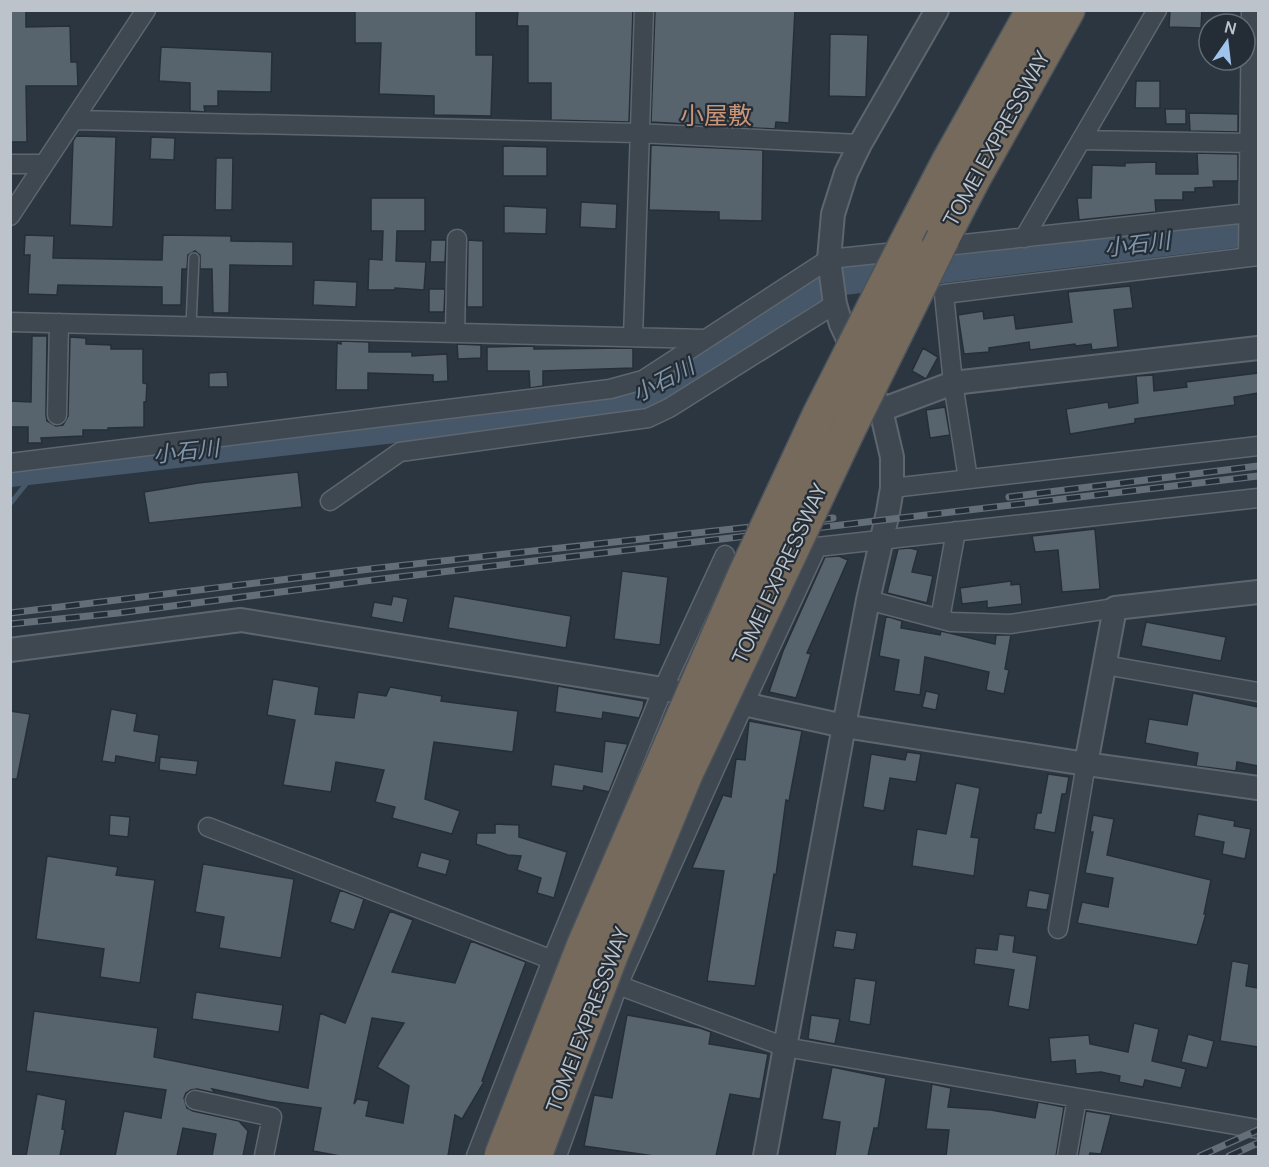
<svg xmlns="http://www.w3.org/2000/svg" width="1269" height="1167" font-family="Manrope,'Noto Sans JP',sans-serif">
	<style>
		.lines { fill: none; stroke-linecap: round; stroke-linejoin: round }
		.stream { stroke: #455769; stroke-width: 5 }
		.river { stroke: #455769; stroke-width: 32 }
		.building { fill: #57636d; stroke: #262f38; stroke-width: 1.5; fill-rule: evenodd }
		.service-casing { stroke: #5d666e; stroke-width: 12 }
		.minor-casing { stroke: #5d666e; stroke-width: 21 }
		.tertiary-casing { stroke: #5d666e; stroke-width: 26 }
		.motorway-casing { stroke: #4a535b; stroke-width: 36 }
		.service { stroke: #3f4851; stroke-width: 9 }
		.minor { stroke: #3f4851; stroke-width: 18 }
		.tertiary { stroke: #3f4851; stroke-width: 22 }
		.motorway { stroke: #766a5d; stroke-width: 33 }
		.rail-casing { stroke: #646e79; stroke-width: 7 }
		.rail { stroke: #242d36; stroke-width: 4.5; stroke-dasharray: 14; stroke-linecap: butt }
		.motorway-bridge-casing { stroke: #4a535b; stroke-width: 36; stroke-linecap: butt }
		.motorway-bridge { stroke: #766a5d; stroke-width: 33 }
		.labels { text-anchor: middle; stroke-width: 4.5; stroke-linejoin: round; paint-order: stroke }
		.street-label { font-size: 21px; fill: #bcc3cb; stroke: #242d36 }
		.water-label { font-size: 22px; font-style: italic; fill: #8196aa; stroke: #242d36 }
		.quarter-label { font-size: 24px; fill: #ca9578; stroke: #242d36 }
	</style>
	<rect width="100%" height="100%" fill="#2b3641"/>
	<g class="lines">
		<path class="stream" d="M10,504L38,469"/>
		<path class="river" d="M10,471L624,401L653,391L804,292L823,283L843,279L1258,229"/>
	</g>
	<path class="building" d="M10,10H26V27L70,26L71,62H77L78,86H26L27,142H10Z
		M355,10H476V55H493L491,116L434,115V96L379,94L381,43H355Z
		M518,10H633L629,122L551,120V83H528V26H517Z
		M655,10H795L789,123L776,122L775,129L651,122Z
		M1170,10H1202L1201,28L1169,27Z
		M830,34L868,35L866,97L829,96Z
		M161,47L272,52L271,92L218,91V106H204L205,112L190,111V83L159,81Z
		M1136,81H1160V108H1135Z
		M1165,109H1186V124H1166Z
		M1189,113L1238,114V132L1190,131Z
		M76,136L116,137L113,227L70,225L73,141Z
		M151,137L175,138L174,160L150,159Z
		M651,145L763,150L762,221L719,220V212L649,210Z
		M503,146L547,147V176H503Z
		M1197,153L1238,154V181H1213L1214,187L1195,188V192H1183V200H1155L1156,212L1079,220L1077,198H1091L1092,165L1125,166V163L1156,162V174H1198Z
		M216,158H233L232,210H215Z
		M371,198H425V231H397L396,261L426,262L424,290L395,288V290H368L369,259L382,260L383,231H371Z
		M581,202L617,204L616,229L580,227Z
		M504,206L547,208L546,234L504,233Z
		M25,235L54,236L53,258L162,260L163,235L231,236V241L293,242V266L230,265L229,313H213L212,269H200V255L195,251L188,255L187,269H182L181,305H162V287L58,285L57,295L28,294L30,255H24Z
		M431,240H446L445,262H430Z
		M468,240L483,241V307H467Z
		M314,280L357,282L356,307L313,305Z
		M1130,286L1133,308L1114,310L1118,347L1092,350L1091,344L1076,346L1075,344L1030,350L1029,342L989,348V352L964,354L958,315L983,311L984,319L1014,315L1016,329L1072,322L1068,292Z
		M429,289H445L444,312H429Z
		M32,336H47L46,415L47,421L56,426L63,425L68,416L70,337L86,338V344L111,345V349H143V383L147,384L146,402H144V427L108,428V430H83V436L41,438L42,443H28V427H10V401L31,402Z
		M341,341L369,342V352H412V356L447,354L448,381L433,382V375L368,373V390H336L337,343L341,344Z
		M457,344L481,345V358L458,359Z
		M534,346V349L633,348V368L543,371V386L530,388L529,371H487V347Z
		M923,348L938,357L926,379L912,371Z
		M227,372L228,387H209V373Z
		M1258,373V393L1234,397L1235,405L1135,419V423L1070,434L1066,409L1108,402L1109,408L1138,403L1136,376L1153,375L1154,391L1187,387L1186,382Z
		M945,407L950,435L930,438L926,410Z
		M298,472L302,507L149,523L144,492L198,483Z
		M1095,529L1100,589L1062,592L1058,550L1035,552L1032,536Z
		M910,548L918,550L912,572L933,576L927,603L887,593L898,549Z
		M839,556L848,560L807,653L811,654L796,698L769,692L783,651L825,557Z
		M622,571L668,577L660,645L614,639Z
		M1011,581V585L1020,584L1022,604L987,608V601L962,604L960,588Z
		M393,596L408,599L403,623L371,617L374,602L391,605Z
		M454,596L571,616L566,648L448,628Z
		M886,616L902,621L901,628L940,635L941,631L995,644L996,635H1011L1005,669L1009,670L1004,694L986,690L989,672L925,657L920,695L894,691L899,660L879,656Z
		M1146,622L1226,637L1221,661L1141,646Z
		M273,679L319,687L315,714L354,718L358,692L386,696L390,687L442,696L441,701L518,711L513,752L434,742L425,799L460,811L452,834L392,818L395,807L375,802L384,770L336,762L331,792L283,785L295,720L267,715Z
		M558,686L644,701L643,708L639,718L603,712L602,719L555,712Z
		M926,691L939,694L936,710L922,707Z
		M1193,693L1258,707V766L1237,762L1236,771L1196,766L1198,753L1145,743L1149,719L1187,725Z
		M111,709L137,714L134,731L159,735L155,763L116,756L115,763L102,761Z
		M10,711L30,714L17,779H10Z
		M749,721L802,731L789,801L786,800L776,875L774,874L755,986L707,981L724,871L692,868L723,795L731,797L736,759L745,760Z
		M605,741L628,744L609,792L584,786L583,791L551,786L554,764L602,772Z
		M907,752L921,754L916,782L890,778L884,811L863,807L871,754L905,760Z
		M160,757L198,761L196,775L159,770Z
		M1048,774L1069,777L1066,794H1062L1055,833L1034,829L1037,813H1041Z
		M956,783L980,788L971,837L979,838L974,876L912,866L917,829L946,834Z
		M1198,814L1235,821L1234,826L1251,829L1245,859L1222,854L1224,842L1194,836Z
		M110,815L130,817L128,837L109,835Z
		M1093,815L1114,819L1107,855L1211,880L1204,914H1206L1197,945L1077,923L1082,902L1108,907L1113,878L1085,873L1093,832H1090Z
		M495,824L519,825V837L567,852L554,898L537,893L541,878L517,870L521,856L508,855L476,844L477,833H495Z
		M421,852L450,860L446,875L417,867Z
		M47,856L118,867L116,875L155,880L140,983L100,977L104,949L36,939Z
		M203,864L294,879L281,958L219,948L224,917L195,912Z
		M340,890L364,899L354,930L330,922Z
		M1029,890L1050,894L1047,910L1026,907Z
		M390,911L413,920L392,972L455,983L471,941L526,962L482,1081L484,1082L462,1119L455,1115L448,1156H340L313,1151L321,1108L269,1101L212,1089L215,1093L197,1089L191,1090L186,1093L184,1098L187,1108L193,1111L239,1121L248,1131L243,1156H212L216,1134L183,1128L177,1156H115L124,1111L161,1118L166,1090L26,1071L34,1011L158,1028L154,1057L308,1088L320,1013L345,1023ZM372,1018L404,1023L377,1067L409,1086L403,1123L366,1116L369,1101L357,1099L354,1104Z
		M836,930L857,933L854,950L833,947Z
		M999,934L1015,936L1013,952L1037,956L1029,1010L1008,1006L1014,970L974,964L976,948L997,950Z
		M1232,961L1249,964L1246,986L1258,988V1047L1220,1041Z
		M855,978L876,981L870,1025L849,1021Z
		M196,992L283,1005L279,1032L192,1019Z
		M627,1015L700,1028L711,1032L709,1044L768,1054L760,1099L730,1094L716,1156H654L584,1146L594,1095L612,1098Z
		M811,1015L840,1019L835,1044L808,1039Z
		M1134,1023L1159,1029L1152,1061L1186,1069L1181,1088L1145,1080L1143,1087L1119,1082L1120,1076L1101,1072L1076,1074L1075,1060L1051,1062L1049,1038L1089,1035L1090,1044L1128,1052Z
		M1188,1034L1214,1041L1207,1068L1181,1062Z
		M832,1067L886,1078L878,1128H874L868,1156H835L840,1122L822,1119Z
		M932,1084L951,1088L948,1107L991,1110L1035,1118L1038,1102L1064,1107L1056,1156H946L949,1130L926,1129Z
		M37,1094L66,1100L62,1129L65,1130L60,1156H26Z
		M1086,1111L1111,1115L1101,1154L1090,1153L1089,1156H1078Z"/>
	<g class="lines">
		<g class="service-casing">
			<path id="service" d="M191,326L194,258"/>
		</g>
		<g class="minor-casing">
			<path id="minor" d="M76,120L638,133L860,144
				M1081,140L1249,143
				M10,164H44
				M10,216L146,10
				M1024,238L1157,10
				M936,247L1258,212
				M1248,257L1251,10
				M10,322L706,339
				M455,333L457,239
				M633,337L644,10
				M57,415L59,323
				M10,463L610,389L643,380L829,259L905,251
				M968,479L953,383L944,294L1258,256
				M892,488L1258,446
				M330,501L400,452L648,418L669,408L835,304
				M868,600L951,622L1010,624L1115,608
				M940,619L956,531
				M1105,665L1258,692
				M208,827L581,971
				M1058,929L1086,764
				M607,981L785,1047L1258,1129
				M195,1100L272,1117L264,1156
				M476,1156L552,960L663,689L725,555
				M557,1156L618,985L744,704L817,547L1258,498
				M1067,1156L1077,1098"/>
		</g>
		<g class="tertiary-casing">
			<path id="tertiary" d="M881,410L953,383L1258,348
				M10,650L241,620L663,689L744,704L844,726L1086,764L1258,788
				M1086,764L1115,608L1258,592
				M765,1156L844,726L868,600L888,512L892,488V457L881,410L841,324L835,304L829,259L833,214L846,173L860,144L937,10"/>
		</g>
		<g class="motorway-casing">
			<path id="motorway" d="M943,238L974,178L1068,10
				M906,243L948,162L1033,10"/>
		</g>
		<use href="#service" class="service"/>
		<use href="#minor" class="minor"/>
		<use href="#tertiary" class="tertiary"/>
		<use href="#motorway" class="motorway"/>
		<g class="rail-casing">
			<path id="rail" d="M1009,497L1258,466
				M10,613L370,569L833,518
				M10,624L118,613L373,580L1258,476
				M1200,1156L1258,1130
				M1229,1156L1258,1143"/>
		</g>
		<use href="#rail" class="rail"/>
		<g class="motorway-bridge-casing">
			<path id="motorway-bridge" d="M501,1156L584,944L744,576L819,415L906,243
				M535,1156L611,956L686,774L849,429L943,238"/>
		</g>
		<use href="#motorway-bridge" class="motorway-bridge"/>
	</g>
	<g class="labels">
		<g class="street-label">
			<text transform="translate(997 139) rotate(-61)" y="7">TOMEI EXPRESSWAY</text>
			<text transform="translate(780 574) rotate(-65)" y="7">TOMEI EXPRESSWAY</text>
			<text transform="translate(588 1020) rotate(-69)" y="7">TOMEI EXPRESSWAY</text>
		</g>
		<g class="water-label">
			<text transform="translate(1137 244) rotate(-7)" y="8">小石川</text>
			<text transform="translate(663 380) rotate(-28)" y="8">小石川</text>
			<text transform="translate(186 451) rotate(-6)" y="8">小石川</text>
		</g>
		<g class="quarter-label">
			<text x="716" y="124">小屋敷</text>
		</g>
	</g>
	<rect width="1269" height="1167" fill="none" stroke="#bcc3cb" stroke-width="24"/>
	<g transform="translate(1227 42) rotate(14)"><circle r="28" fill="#242d36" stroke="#616972" stroke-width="1.5"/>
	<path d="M0-4.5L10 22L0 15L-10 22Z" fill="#a0c3ec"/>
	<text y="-9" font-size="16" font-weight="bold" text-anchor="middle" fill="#bcc3cb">N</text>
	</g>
</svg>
